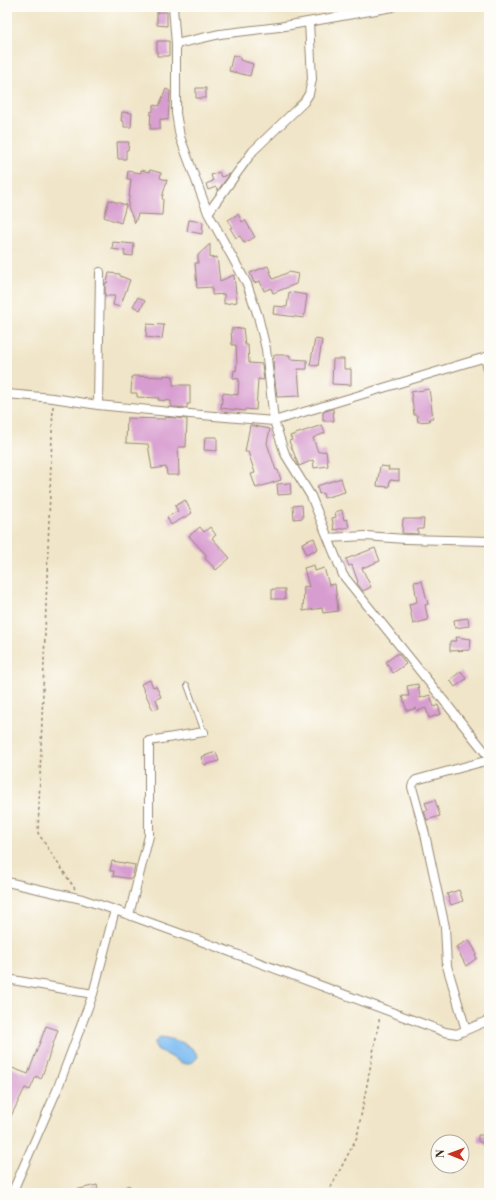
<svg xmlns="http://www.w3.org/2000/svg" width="496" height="1200" font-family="'Libre Bodoni',serif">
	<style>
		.water { fill: #7fbdf2; stroke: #5d7488 }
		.building { fill: #d89dd0 }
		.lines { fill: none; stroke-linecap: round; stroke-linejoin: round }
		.lane-casing { stroke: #968873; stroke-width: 6 }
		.street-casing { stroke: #968873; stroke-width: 10 }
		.path { stroke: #968873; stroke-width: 1.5; stroke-dasharray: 3 3; stroke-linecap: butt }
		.lane { stroke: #fff; stroke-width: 4 }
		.street { stroke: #fff; stroke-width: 8 }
	</style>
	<rect width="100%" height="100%" fill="#fdfcf7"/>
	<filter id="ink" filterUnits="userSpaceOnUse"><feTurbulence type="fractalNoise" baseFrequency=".025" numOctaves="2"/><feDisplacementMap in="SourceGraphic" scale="8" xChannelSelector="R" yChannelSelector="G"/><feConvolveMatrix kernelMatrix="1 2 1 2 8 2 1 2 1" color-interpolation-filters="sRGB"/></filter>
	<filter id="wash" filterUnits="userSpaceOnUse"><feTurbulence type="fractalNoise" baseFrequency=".012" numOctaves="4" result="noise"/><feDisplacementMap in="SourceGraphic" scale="16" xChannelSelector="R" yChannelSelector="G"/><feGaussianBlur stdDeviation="0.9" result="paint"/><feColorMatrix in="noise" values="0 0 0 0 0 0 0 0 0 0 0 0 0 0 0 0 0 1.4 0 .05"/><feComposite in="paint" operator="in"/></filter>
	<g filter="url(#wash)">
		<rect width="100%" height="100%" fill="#f0e5c8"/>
		<path class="water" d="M160,1037C173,1039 193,1043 198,1057L193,1062L184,1064L157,1049L154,1043Z"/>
		<g id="blocks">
			<path class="building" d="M157,12H167V26L157,25Z
				M157,41H169V56H157Z
				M233,55L240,57V60L253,64L250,76L229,71Z
				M196,88H206V98H196Z
				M166,89L170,91L168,120L160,119V129H150L151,111L153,112V105L159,106Z
				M122,112L132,113L131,127H124V121H121Z
				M117,142H129L128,150H126V159H118Z
				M141,170L149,172L150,170L161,173L160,178L167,180L162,198L163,199L162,215L138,214L135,223L128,207L131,179H127L128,171L141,173Z
				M219,172L221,177L230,174L218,190L216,187L208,190L206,184L213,181L211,175Z
				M109,200L126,205L121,223L104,217Z
				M238,214L242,222L245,220L255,237L244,243L240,236L236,238L230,228L232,227L228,220Z
				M189,220L203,222L202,234L187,231Z
				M113,242L134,244L133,256L124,255L125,251L112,249Z
				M210,244V258L217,257L220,281L234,275L237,302L224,304V294L212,295V287L197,288L195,263H198V255Z
				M268,266L273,279L289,272L298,274L296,284L273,293L271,288L264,291L260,281L254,283L250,273Z
				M109,273L120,274V276L130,280L120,307L113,305L115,296H105V283H107Z
				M289,292L307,295L304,318L273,314L274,306L287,307Z
				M138,297L145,301L140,310L133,306Z
				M147,324L164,325L162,339L146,337Z
				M243,328L245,345H248L249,363L262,364L264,380L258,379L256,410L245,409V411L221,408L223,393L238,395L239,379L233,378L234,370L236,371L237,363L236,345H232L231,329Z
				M315,339L322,340L318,366L310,365Z
				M274,355H290V359L307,360V369H298L300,396L277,397L273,365Z
				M333,359H344V369H351V385L332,384Z
				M164,375L173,376V385H190V404H187V408L171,407V401L158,400L159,398L137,397V393H131L132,376L164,377Z
				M429,389L433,418H429L430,421L418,422L417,415H414L411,392Z
				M331,409H333L334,421H323V412Z
				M165,417L187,419L186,447H178L179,475H167L166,467L152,469L148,444L126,443L127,418L165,419Z
				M250,425L270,429L267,443L276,470H278L281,480L256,488L251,474L255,473L248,452H245Z
				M322,425L325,433L313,438L318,452L326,451L328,466L314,468L313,460L299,466L289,441L292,440L290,436Z
				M205,437H217V451L204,450Z
				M380,466L389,467L388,470H399V481L390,480L389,487L377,486Z
				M341,478L345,492L324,498L323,493L319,494L317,486Z
				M290,483L291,494L278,495L277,484Z
				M185,500L192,513L171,525L167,517L178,511L175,506Z
				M302,505L303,518L294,519L293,506Z
				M342,510L344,520L347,519L349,527L334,530L332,518L336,517L335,512Z
				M403,519H424L423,529H418V534L402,533Z
				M200,527L204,532L210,527L216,535L212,538L230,558L216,570L205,558L207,556L189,536Z
				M314,538L318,549L306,554L302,543Z
				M375,548L380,561L362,568L371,587L363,591L357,583L358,582L352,565L349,566L346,559Z
				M314,565L315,571L324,568L329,585L335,584L338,611L323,613L322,608L303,611L304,586L309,587L304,568Z
				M422,581L428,604L425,605L428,620L413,624L409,604L417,602L414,582Z
				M272,589H285V599H272Z
				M468,618L469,626L455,628L454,620Z
				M456,637L471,639L470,650L450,651V641H457Z
				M398,653L406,664L393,673L386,662Z
				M461,671L466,679L455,687L450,680Z
				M150,680L153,687L156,686L161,697L156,699L159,708L153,710L141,684Z
				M418,684L420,698L430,695L434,707L438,705L441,714L429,718L426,708L417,711L416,708L407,711L402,696H409L407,686Z
				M216,752L219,761L204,765L201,757Z
				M435,800L440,816L427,820L424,811L428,810L425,803Z
				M112,861L135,865L132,879L113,876L114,871H110Z
				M459,890L463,901L451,905L447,894Z
				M469,940L475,950L476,954L475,955L477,958L466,966L456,947Z
				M46,1026L58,1030L41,1079L36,1076L30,1090L25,1088L7,1124V1066L28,1074Z
				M478,1135H489V1147L478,1141Z
				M97,1185L99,1193H76L75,1190Z"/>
		</g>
	</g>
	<g filter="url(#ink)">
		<use href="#blocks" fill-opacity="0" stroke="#968873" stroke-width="1"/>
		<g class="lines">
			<g class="lane-casing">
				<path id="lane" d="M187,685L204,732
					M128,1188L129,1193"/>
			</g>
			<g class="street-casing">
				<path id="street" d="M173,7L176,44V113L180,137L208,213L247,284L258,316L266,349L274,421L285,454L311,496L343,575L489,757
					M176,44L220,34L279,27L393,7
					M208,213L253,151L304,102L309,94L312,79L309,22
					M485,357L489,373
					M7,394L53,398L98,405L190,414L274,421L489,356
					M98,405L100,272
					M328,538L366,536L405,539L489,541
					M7,882L82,899L115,910
					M129,915L149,836V741L204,732
					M7,979L93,994
					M466,1030L447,966L445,927L425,834L412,787L413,784L416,780L489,760
					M12,1193L57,1090L93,994L115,910L209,944L445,1032L457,1034L489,1020"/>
			</g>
			<path class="path" d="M53,406L38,833L75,889
				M328,1193L357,1137L380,1016"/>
			<use href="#lane" class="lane"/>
			<use href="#street" class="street"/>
		</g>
	</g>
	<rect width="496" height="1200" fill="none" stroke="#fdfcf7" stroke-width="24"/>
	<g transform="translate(450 1154) rotate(271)"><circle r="19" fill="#fdfcf7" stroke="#afa8a0"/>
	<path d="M0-3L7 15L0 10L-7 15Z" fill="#c8321e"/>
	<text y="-6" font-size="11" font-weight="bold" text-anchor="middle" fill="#3b2a1e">N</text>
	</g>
</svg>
